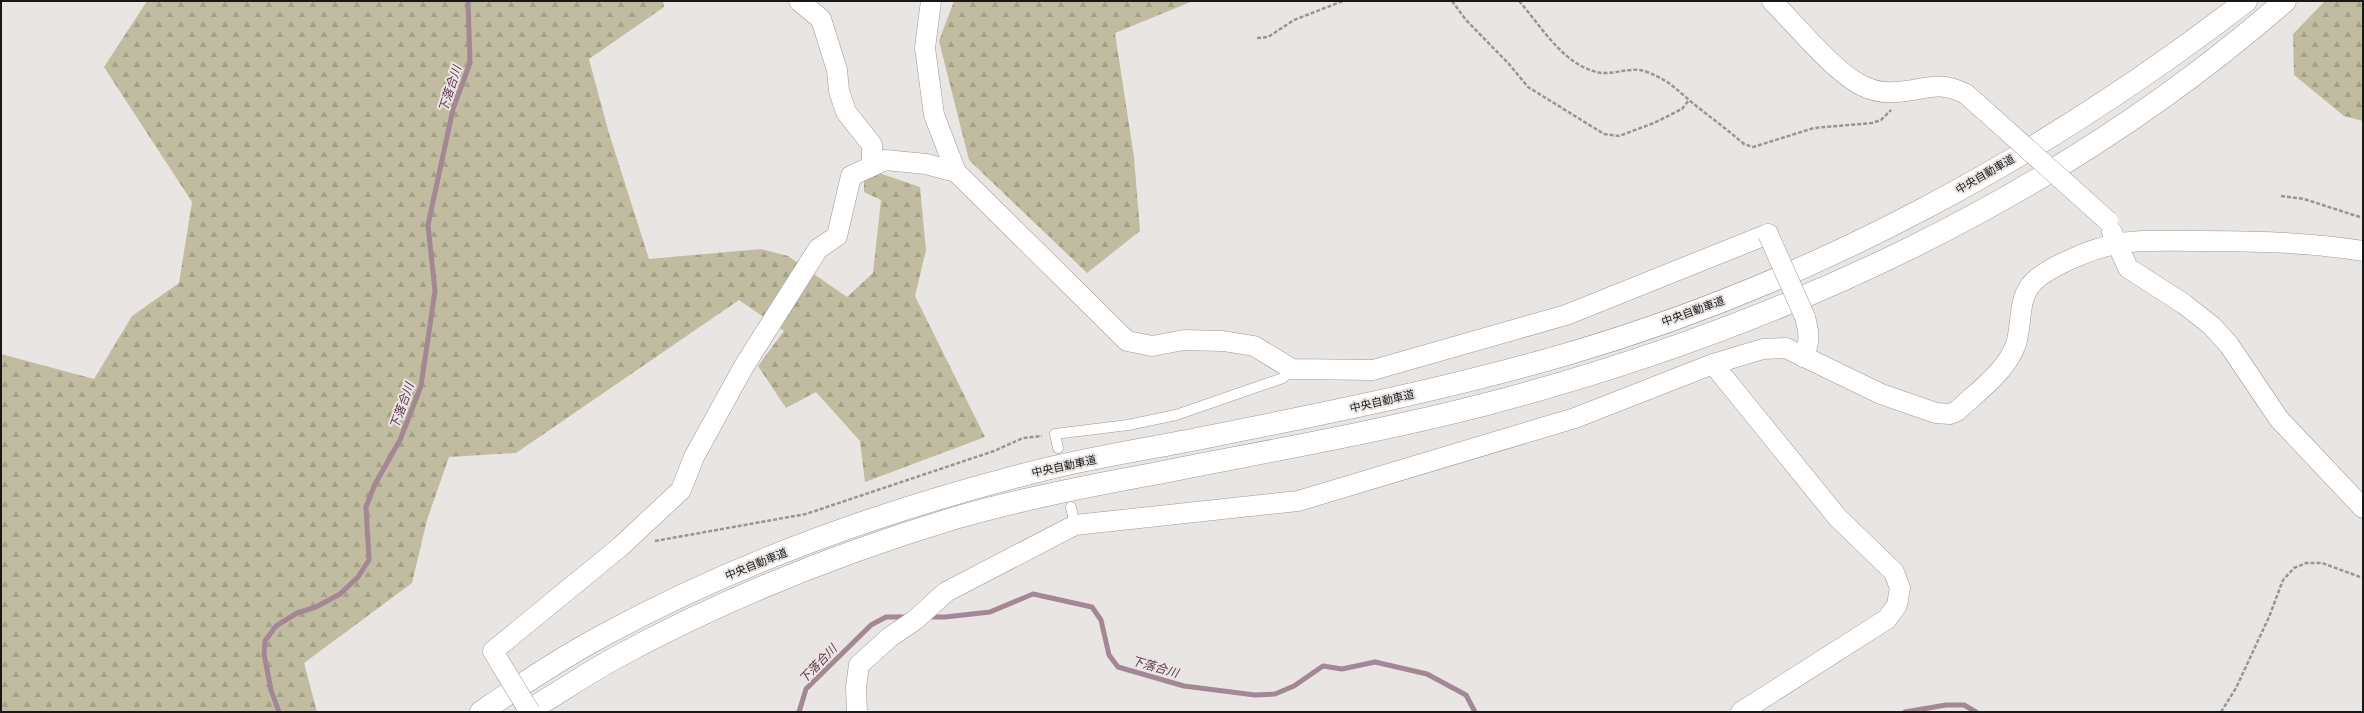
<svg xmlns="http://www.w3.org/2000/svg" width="2364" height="713" font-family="Overpass,'Noto Sans JP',sans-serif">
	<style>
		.forest { fill: url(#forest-firs) }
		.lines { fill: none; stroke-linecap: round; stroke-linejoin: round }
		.stream { stroke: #a48794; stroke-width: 5 }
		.service-casing { stroke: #9c9997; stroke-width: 11 }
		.minor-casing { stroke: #9c9997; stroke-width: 21 }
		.motorway-casing { stroke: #9c9997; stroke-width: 23 }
		.path { stroke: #989694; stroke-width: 2.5; stroke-dasharray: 4 2; stroke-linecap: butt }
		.service { stroke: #fff; stroke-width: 10 }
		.minor { stroke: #fff; stroke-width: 20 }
		.motorway { stroke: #fff; stroke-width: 22 }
		.minor-bridge-casing { stroke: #9c9997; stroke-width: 21; stroke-linecap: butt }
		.minor-bridge { stroke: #fff; stroke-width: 20 }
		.labels { text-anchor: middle; stroke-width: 4; stroke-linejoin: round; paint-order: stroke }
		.street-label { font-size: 11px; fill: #191818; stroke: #e8e5e3 }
		.water-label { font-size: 12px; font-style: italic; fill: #5f3249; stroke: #e8e5e3 }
	</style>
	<defs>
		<pattern id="forest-firs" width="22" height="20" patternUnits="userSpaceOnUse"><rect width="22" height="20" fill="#c1bc9f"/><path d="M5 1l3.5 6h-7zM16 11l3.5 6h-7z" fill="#a5a188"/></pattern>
	</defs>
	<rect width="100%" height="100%" fill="#e8e5e3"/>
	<path class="forest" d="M147,1H663L664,7L589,59L608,130L649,259L761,249L788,256L847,297L873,273L881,200L864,192V179L879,173L920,187L926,250L915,296L985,437L865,482L860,441L816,392L786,408L758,366L784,331L739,300L516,453L449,457L427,520L412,583L304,663L317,712H1V354L94,379L132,316L179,283L192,202L104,67Z
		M954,1H1193L1115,33L1134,157L1140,231L1087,273L969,160L939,41Z
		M2325,1H2363V121L2344,116L2294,75L2293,34Z"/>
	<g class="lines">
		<path class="stream" d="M927,617H945L990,612L1033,594L1092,607L1101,620L1109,655L1118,667L1184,686L1255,695L1275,694L1294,686L1323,666L1342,669L1375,662L1427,674L1466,695L1475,712
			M279,712L271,690L264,654L265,641L276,626L297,613L316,607L340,594L358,577L369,560L366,507L375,484L400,440L421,386L435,291L428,225L453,109L470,63L468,1
			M799,712L806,689L871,625L886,617H909
			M1905,712L1946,705H1964L1976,712"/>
		<g class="service-casing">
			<path id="service" d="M1058,448L1055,434L1128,425L1176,415L1283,378L1292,369
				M1071,507L1075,525"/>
		</g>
		<g class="minor-casing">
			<path id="minor" d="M799,1L821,19L837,70L839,91L846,112L872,145V166
				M931,1L925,48L934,115L956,172
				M1772,1C1794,23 1836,74 1863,86C1873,91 1884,93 1895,92C1925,91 1935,79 1966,94
				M2112,232L2128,268L2184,304L2212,326L2229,345L2279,419L2363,508
				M1803,357C1811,342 1809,332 1805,317
				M1713,364L1838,518L1894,572L1900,588L1897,605L1887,619L1741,712
				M500,663L493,651L620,547L681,490L694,457L744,366L818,249L837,236L851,176L885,160L926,164L956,172L1127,341L1152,346L1184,340L1223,341L1254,346L1292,369L1373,370L1566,315L1768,234
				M857,712L856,687L859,665L890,637L915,620L946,592L1075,525L1298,501L1575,418L1713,364L1763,349L1786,348L1881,394L1936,413L1950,414L1957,411C1978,391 2006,372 2016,344C2022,325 2018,302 2030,286C2043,268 2094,248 2116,244C2142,239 2171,241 2197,241C2252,241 2308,242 2363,251"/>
		</g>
		<g class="motorway-casing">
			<path id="motorway" d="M481,712C521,685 561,658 604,635C742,560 893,507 1046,469C1099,456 1153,448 1207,437C1327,413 1447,389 1564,355C1812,283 2042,158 2246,1
				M526,712C557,694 586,674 617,657C724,599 839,553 955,518C1020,499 1087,486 1153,474C1263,452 1374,433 1483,405C1775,329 2057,200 2285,1"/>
		</g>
		<path class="path" d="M1452,1L1466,20L1509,64L1528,87L1604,134L1619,136L1654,123L1682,109L1689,100
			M1519,1C1542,27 1565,68 1602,73C1617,74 1633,66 1647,72C1673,82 1678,92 1699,108C1714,120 1729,131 1744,144L1753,147L1814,128L1872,123L1881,120L1891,110
			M1257,38L1268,37L1294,20L1343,1
			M2281,196L2304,199L2363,218
			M655,541L806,514L994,451L1023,438L1042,436
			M2221,712L2236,688L2269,617L2283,580L2294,568L2306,563H2322L2363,578"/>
		<use href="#service" class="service"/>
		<use href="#minor" class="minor"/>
		<use href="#motorway" class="motorway"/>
		<g class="minor-bridge-casing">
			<path id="minor-bridge" d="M1966,94L2108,221
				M1768,234L1805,317
				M500,663L530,712"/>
		</g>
		<use href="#minor-bridge" class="minor-bridge"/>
	</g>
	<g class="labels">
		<g class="street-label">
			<text transform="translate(1985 174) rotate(-30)" y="4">中央自動車道</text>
			<text transform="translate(1693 311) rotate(-20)" y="4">中央自動車道</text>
			<text transform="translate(1382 401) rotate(-13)" y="4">中央自動車道</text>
			<text transform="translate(1064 466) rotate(-12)" y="4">中央自動車道</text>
			<text transform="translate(756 564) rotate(-22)" y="4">中央自動車道</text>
		</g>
		<g class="water-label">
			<text transform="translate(450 89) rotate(-72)" y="4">下落合川</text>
			<text transform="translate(402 406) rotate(-70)" y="4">下落合川</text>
			<text transform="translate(818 664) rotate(-46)" y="4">下落合川</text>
			<text transform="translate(1155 667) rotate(16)" y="4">下落合川</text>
		</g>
	</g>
	<rect width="2364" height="713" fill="none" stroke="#191818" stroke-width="4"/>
</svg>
